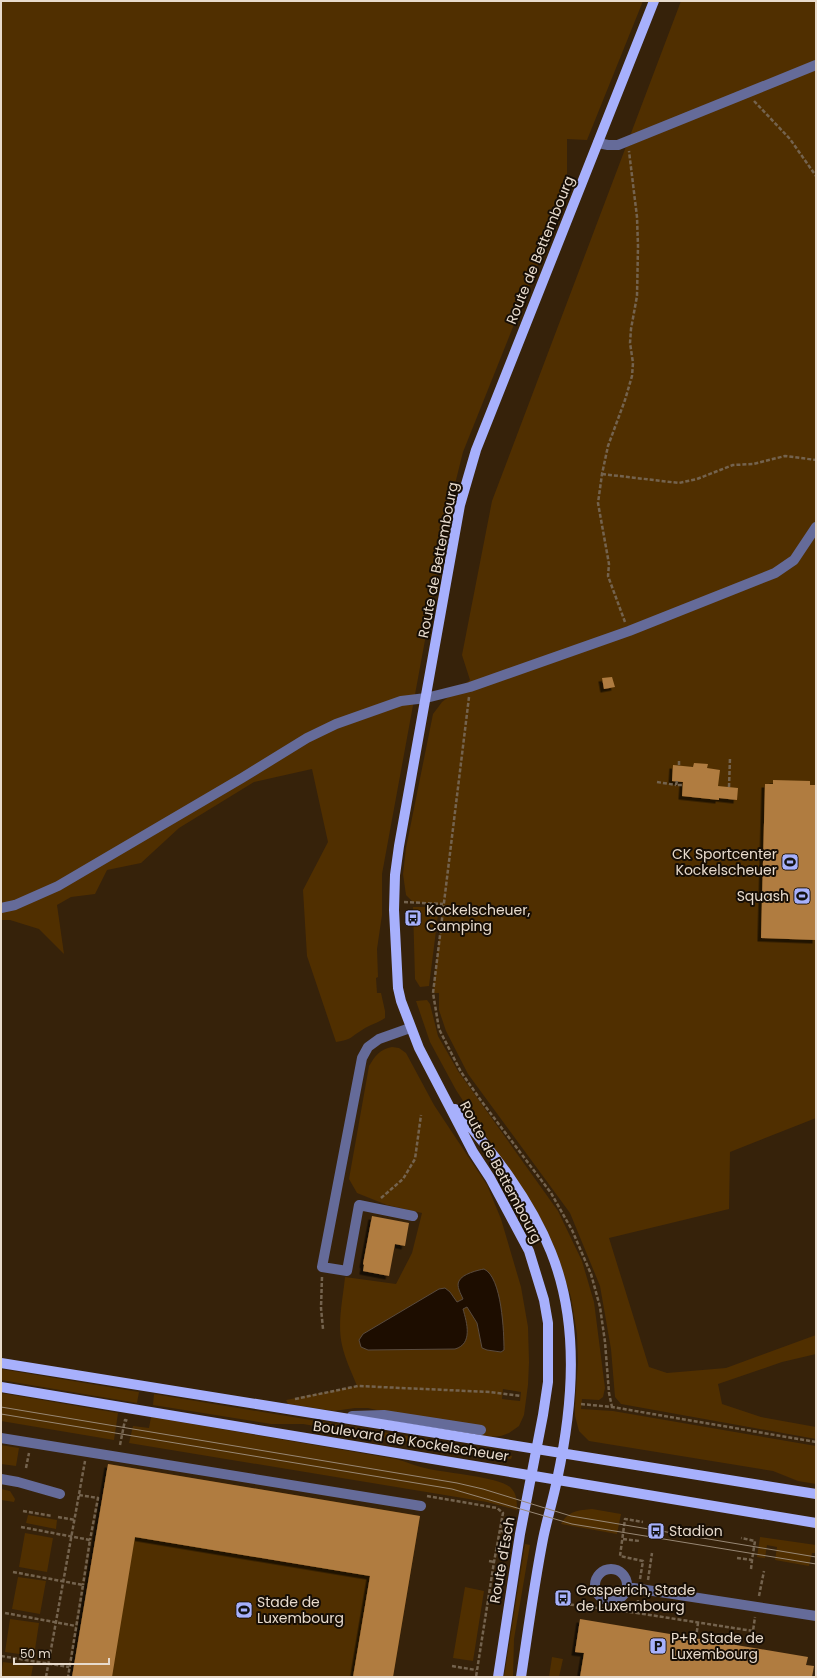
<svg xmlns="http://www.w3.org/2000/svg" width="817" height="1678" font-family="Poppins,sans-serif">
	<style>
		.green { fill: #502f00; fill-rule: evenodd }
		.water { fill: #1d0d00; stroke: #5a4b3e }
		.building { fill: #b07c40; filter: url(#shadow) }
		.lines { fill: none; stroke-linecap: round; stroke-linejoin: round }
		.path { stroke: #74634e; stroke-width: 2.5; stroke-dasharray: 4 2; stroke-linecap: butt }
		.minor { stroke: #656b99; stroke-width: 10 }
		.major { stroke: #a7b0fc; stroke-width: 10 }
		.tram { stroke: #988875; stroke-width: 1 }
		.labels { text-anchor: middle; stroke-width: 4; stroke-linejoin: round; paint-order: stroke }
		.street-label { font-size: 14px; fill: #e8dbcd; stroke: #170e05 }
		.poi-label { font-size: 14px; fill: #e8dbcd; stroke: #170e05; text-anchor: start }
	</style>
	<defs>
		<filter id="shadow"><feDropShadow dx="-3.5" dy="3.5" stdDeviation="0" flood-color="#0009"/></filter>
	</defs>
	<rect width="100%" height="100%" fill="#36220a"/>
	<path class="green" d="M1,1H643L587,140L567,139V192L463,452L450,504L382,874V915L377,949L378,977L376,978L377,993H381L385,1011V1018C378,1023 369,1025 362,1030C349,1038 353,1039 336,1042L307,956L303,890L328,842L312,769L254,782L179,828L141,863L107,870L95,894L71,897L57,905L64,954L39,929L10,920H1Z
		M681,1H816V1118L730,1152L729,1209L609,1238L649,1367L667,1373L726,1368L816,1335V1354L782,1362L718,1384L722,1404L761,1417L816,1427V1439L621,1404L615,1397L611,1349L600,1286L570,1213L468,1074L446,1031L439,1010V993H433L443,904L413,902L406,895L403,874L406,848L433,714L442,702L470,680L462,655L492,501Z
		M413,907H439L429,986L420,987L415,979Z
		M427,1000L430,1004L438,1036L458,1071L558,1211L582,1261L594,1302L605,1388L603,1397L599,1400L582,1399L581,1409L613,1411L816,1446V1484L798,1481L773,1471L589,1441L579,1431L575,1416V1405L578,1362L577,1334L571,1297L553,1244L522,1191L456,1090L430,1042L416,1001Z
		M392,1047L399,1048L406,1053L434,1105L487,1185L501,1219L521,1287L528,1327L529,1362L528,1385L524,1415L519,1426L509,1433L501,1436L488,1437L480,1436V1434L368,1408H355L334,1411L288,1404L286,1400L357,1386C352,1373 345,1359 342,1345C337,1323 343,1299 345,1277L396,1284L412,1253L422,1213L387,1205L357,1193L349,1179L369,1066C375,1056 380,1049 392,1047ZM458,1286L500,1304L504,1350L501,1352L487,1350L482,1348L477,1323L467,1307L462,1309C467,1323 473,1344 455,1349L368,1350L363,1334L439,1289L450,1292L457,1302L463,1299ZM503,1389L521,1392L520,1401L502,1399Z
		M1,1369L139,1392L137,1403L1,1380Z
		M1,1393L118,1413L114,1440L1,1421Z
		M154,1394L497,1451L512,1456L511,1459L303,1424H271L153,1405Z
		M151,1417L396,1459C407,1462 418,1467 429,1469C447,1473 498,1477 510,1487C517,1493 517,1502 517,1510L487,1502L129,1443L133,1426L149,1428Z
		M1,1445L19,1448L16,1466L1,1464Z
		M108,1464L420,1516L393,1677H72Z
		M1,1489L10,1491L15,1499L14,1502L1,1500Z
		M592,1509L621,1514L617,1534L561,1524C568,1511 579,1510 592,1509Z
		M28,1515L57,1520L56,1529L26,1523Z
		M25,1533L53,1538L47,1572L19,1567Z
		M760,1537L816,1545V1553H812L809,1566L775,1560L777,1547L767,1545L765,1558L757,1557Z
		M525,1544L530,1545L514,1639L513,1677H504Z
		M18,1577L46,1581L40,1614L12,1609Z
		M465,1587L484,1591L473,1661L453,1658Z
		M10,1619L39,1623L34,1656L5,1652Z
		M552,1657L563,1659L559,1677H549Z
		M3,1662L33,1666L31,1677H1Z"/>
	<path class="water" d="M484,1269C502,1277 504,1333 504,1350L501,1352L487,1350L482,1348L477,1323L467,1307L463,1309C467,1323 473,1344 455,1349L368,1350L361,1347L359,1340L363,1334L439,1289L445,1288L450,1292L457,1302L463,1299C461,1294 456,1286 459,1281C462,1274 478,1270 484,1269Z"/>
	<path class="building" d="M612,677L615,687L604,689L602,678Z
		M694,763L708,764L707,768L720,770L718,786L738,788L737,800L719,798V800L682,796L683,782L672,781L673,765L693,767Z
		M773,780L810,781V785H816V940L761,938L765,784H773Z
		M372,1216L409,1223L405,1246L395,1244L389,1276L363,1271L364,1265L363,1264Z
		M108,1464L420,1516L393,1677H353L370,1576L135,1537L112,1677H72Z
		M580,1619L808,1657L806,1665L814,1666L812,1677H580L584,1653L575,1652Z"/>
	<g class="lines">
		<path class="path" d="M754,101L790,139L816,176
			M602,474L679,483L697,479L733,465L753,464L785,456L816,460
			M625,622L608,576L609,564L598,503L602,474L608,446L625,400L632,376L633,363L630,343L631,329L637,296L638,246L637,217L629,151
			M469,697L433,993L439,1029L461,1072L482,1102L551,1193L572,1230L591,1274L600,1307L605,1342L609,1393L612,1407
			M679,765V759
			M677,781L676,785H683
			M657,782L676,785
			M729,787L730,758
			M404,902L443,904
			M381,1198L403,1179L415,1159L421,1115
			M322,1277L321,1308L323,1329
			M295,1399L358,1386L490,1392L521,1396
			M581,1404L612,1407L816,1442
			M120,1445L125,1420L128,1421
			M26,1468L29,1453
			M79,1495L98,1498L90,1540
			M427,1496L497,1508L503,1513L494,1562L476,1677
			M23,1511L52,1516
			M58,1517L75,1520
			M21,1527L90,1540L83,1585
			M501,1531L510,1532
			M623,1539L640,1541
			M737,1558L752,1560L755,1541L741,1538
			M489,1561L494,1562
			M751,1569L752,1560
			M13,1572L83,1585L68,1677
			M640,1579L643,1561L620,1556L625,1519L643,1522
			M648,1580L652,1553
			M759,1596L764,1571
			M638,1600L637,1613L753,1631L755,1617
			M558,1603L637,1613
			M5,1613L76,1626
			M696,1638L698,1623
			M1,1656L69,1667
			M452,1666L476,1670
			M46,1677L85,1461"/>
		<path class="minor" d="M598,143L608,145H618L816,65
			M1,908L15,905L58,886L242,778L307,738L336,724L401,701L426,698L470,687L629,631L775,573L794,560L816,527
			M410,1028L379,1039L368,1047L362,1058L322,1267L347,1271L359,1205L413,1216
			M352,1416L384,1415L481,1430
			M1,1438L421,1506
			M1,1479L18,1482L60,1494
			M595 1585a16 16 0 1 1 32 0a16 16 0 1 1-32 0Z
			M627,1587L816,1616"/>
		<path class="major" d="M455,1109C493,1152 530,1199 551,1252C580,1324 573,1406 557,1480C553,1500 547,1519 543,1539C534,1585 528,1631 521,1677
			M1,1363L816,1494
			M1,1387L816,1523
			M498,1677L520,1534L543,1415L548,1382V1323L544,1300L529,1251L490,1178L473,1152L419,1048L401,1001L398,988L394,910L395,875L399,846L460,505L476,450L654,1"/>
		<path class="tram" d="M1,1407L457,1483L483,1489L571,1516L816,1557
			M1,1414L452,1489L572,1524L816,1564"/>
	</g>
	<defs>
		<g id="stadium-square" transform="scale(0.9)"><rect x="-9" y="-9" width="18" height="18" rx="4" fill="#a7b1fc" stroke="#170e05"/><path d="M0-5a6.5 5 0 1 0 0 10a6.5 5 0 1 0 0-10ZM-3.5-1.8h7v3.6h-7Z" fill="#111"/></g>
		<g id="bus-square" transform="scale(0.9)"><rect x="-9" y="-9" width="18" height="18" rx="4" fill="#a7b1fc" stroke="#170e05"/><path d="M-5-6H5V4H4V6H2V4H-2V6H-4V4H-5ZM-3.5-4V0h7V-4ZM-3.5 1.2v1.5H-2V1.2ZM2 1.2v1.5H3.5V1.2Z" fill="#111"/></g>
		<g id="parking-square" transform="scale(0.9)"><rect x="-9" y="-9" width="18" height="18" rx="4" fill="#a7b1fc" stroke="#170e05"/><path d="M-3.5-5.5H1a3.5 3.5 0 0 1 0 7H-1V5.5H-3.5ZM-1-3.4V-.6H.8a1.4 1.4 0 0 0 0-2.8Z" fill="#111"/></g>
	</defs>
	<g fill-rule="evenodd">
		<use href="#stadium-square" x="790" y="862"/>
		<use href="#stadium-square" x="802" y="896"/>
		<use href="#bus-square" x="413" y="918"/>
		<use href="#bus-square" x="656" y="1531"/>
		<use href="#bus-square" x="563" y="1598"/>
		<use href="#stadium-square" x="244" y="1610"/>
		<use href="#parking-square" x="658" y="1646"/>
	</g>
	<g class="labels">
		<g class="street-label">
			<text transform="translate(540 250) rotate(-68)" y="5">Route de Bettembourg</text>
			<text transform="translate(438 560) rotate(-79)" y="5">Route de Bettembourg</text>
			<text transform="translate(501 1172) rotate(62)" y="5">Route de Bettembourg</text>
			<text transform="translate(411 1441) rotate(9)" y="5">Boulevard de Kockelscheuer</text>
			<text transform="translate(502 1560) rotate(-80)" y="5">Route d'Esch</text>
		</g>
		<g class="poi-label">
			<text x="777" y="859" text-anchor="end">CK Sportcenter<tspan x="777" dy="16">Kockelscheuer</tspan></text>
			<text x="789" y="901" text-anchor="end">Squash</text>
			<text x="426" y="915">Kockelscheuer,<tspan x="426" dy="16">Camping</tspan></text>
			<text x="669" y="1536">Stadion</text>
			<text x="576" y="1595">Gasperich, Stade<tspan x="576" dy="16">de Luxembourg</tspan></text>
			<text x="257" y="1607">Stade de<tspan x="257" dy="16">Luxembourg</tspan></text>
			<text x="671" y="1643">P+R Stade de<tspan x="671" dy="16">Luxembourg</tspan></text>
		</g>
	</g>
	<rect width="817" height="1678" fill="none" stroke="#e8dbcd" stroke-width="4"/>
	<path d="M14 1658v6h95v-6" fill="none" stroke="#e8dbcd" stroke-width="2"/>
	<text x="20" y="1658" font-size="12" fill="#e8dbcd" stroke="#170e05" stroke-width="3" paint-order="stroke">50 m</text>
</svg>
